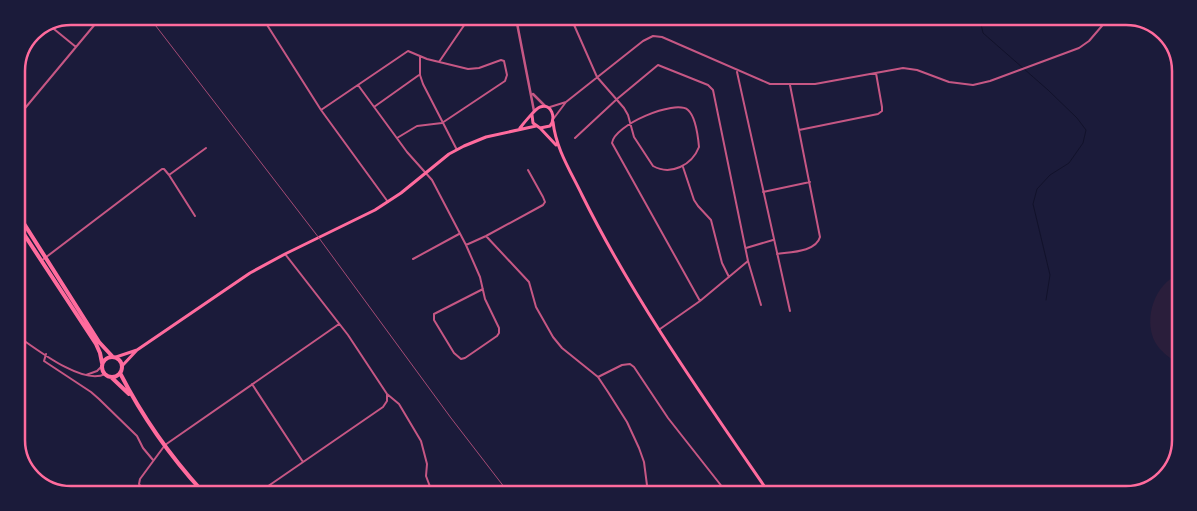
<svg xmlns="http://www.w3.org/2000/svg" width="1197" height="511" font-family="Manrope,sans-serif">
	<style>
		.green { fill: #2a1e3b }
		.lines { fill: none; stroke-linecap: round; stroke-linejoin: round }
		.stream { stroke: #12122b; stroke-width: 1 }
		.minor { stroke: #c65784; stroke-width: 2 }
		.tertiary { stroke: #c65784; stroke-width: 2.5 }
		.secondary { stroke: #ff6b9d; stroke-width: 3 }
		.trunk { stroke: #ff6b9d; stroke-width: 4 }
		.rail { stroke: #a44b75; stroke-width: 1 }
		.rim { fill: none; stroke: #ff6b9d; stroke-width: 2.5 }
	</style>
	<rect width="100%" height="100%" fill="#1b1b3a"/>
	<path class="green" d="M1179,274L1178,364C1170,358 1160,351 1155,342C1143,318 1155,284 1179,274Z"/>
	<g class="lines">
		<path class="stream" d="M980,20L983,33L1048,90L1077,118L1086,130L1083,143L1069,163L1050,175L1037,189L1033,204L1050,275L1046,300"/>
		<path class="minor" d="M262,17L321,110L388,202
			M571,18L597,77L624,108L628,115L634,137L653,166C671,176 692,165 699,147C698,136 696,117 688,110C675,99 614,125 612,143L700,301
			M49,25L76,47
			M420,56V75L423,84L457,150
			M439,62L467,21
			M737,72L790,311
			M358,85L407,152L432,180L466,245L480,277L485,299L499,328V333L497,336L465,358L461,359L454,353L434,320V314L483,289
			M374,107L419,75
			M550,107L566,102L643,41L653,36L662,37L770,84H815L903,68L917,70L949,82L973,85L990,81L1079,48L1089,41L1107,20
			M321,110L408,51L427,59L468,69L479,68L501,60L504,61L507,75L505,81L442,123L417,126L397,138
			M554,118L566,102
			M16,119L96,23L99,16
			M799,130L878,114L882,111V107L876,73
			M575,138L617,99L658,65L708,85L713,90L748,261L700,301L660,329
			M683,167L694,200L698,206L711,220L722,263L729,277
			M169,175L206,148
			M763,192L810,182
			M486,236L529,282L536,307L553,337L562,348L598,377L608,392L627,422L639,448L644,462L648,493
			M466,245L486,236L543,205L545,202L543,197L528,170
			M746,248L773,240
			M777,254C790,252 816,252 820,237L790,85
			M413,259L459,234
			M41,261L162,169H164L169,175L195,216
			M748,261L761,305
			M16,335C35,348 83,386 105,374
			M46,354L44,361L91,392L99,399L137,436L143,448L153,460
			M86,375L97,371L102,366
			M598,377L622,365L630,364L634,367L668,418L727,493
			M252,384L303,462
			M387,394L399,404L421,441L427,464L426,476L432,492
			M144,491L139,484L140,479L165,445L339,324
			M261,491L383,407L387,401V394L348,335L285,254"/>
		<path class="tertiary" d="M516,18L534,111
			M533,94L545,106"/>
		<path class="secondary" d="M553,122C556,149 571,172 582,195C634,300 703,397 769,493
			M520,128C523,124 536,108 540,107C552,103 556,118 550,126L540,128L533,123L532,115
			M540,128L556,145
			M116,357L137,350
			M122,366L137,350L250,273L285,254L375,210L401,193L449,154L464,146L486,137L536,126"/>
		<path class="trunk" d="M16,211L99,342L112,356
			M16,222L96,344L100,353L102,363
			M102 367a10 10 0 1 1 20 0a10 10 0 1 1-20 0Z
			M120,373C142,416 170,456 202,491
			M111,377L129,394"/>
		<path class="rail" d="M149,17L319,238L451,418L508,492"/>
	</g>
	<path d="M0 0H1197V511H0ZM71 25H1126A46 46 0 0 1 1172 71V440A46 46 0 0 1 1126 486H71A46 46 0 0 1 25 440V71A46 46 0 0 1 71 25Z" fill="#1b1b3a" fill-rule="evenodd"/>
	<path class="rim" d="M71 25H1126A46 46 0 0 1 1172 71V440A46 46 0 0 1 1126 486H71A46 46 0 0 1 25 440V71A46 46 0 0 1 71 25Z"/>
</svg>
